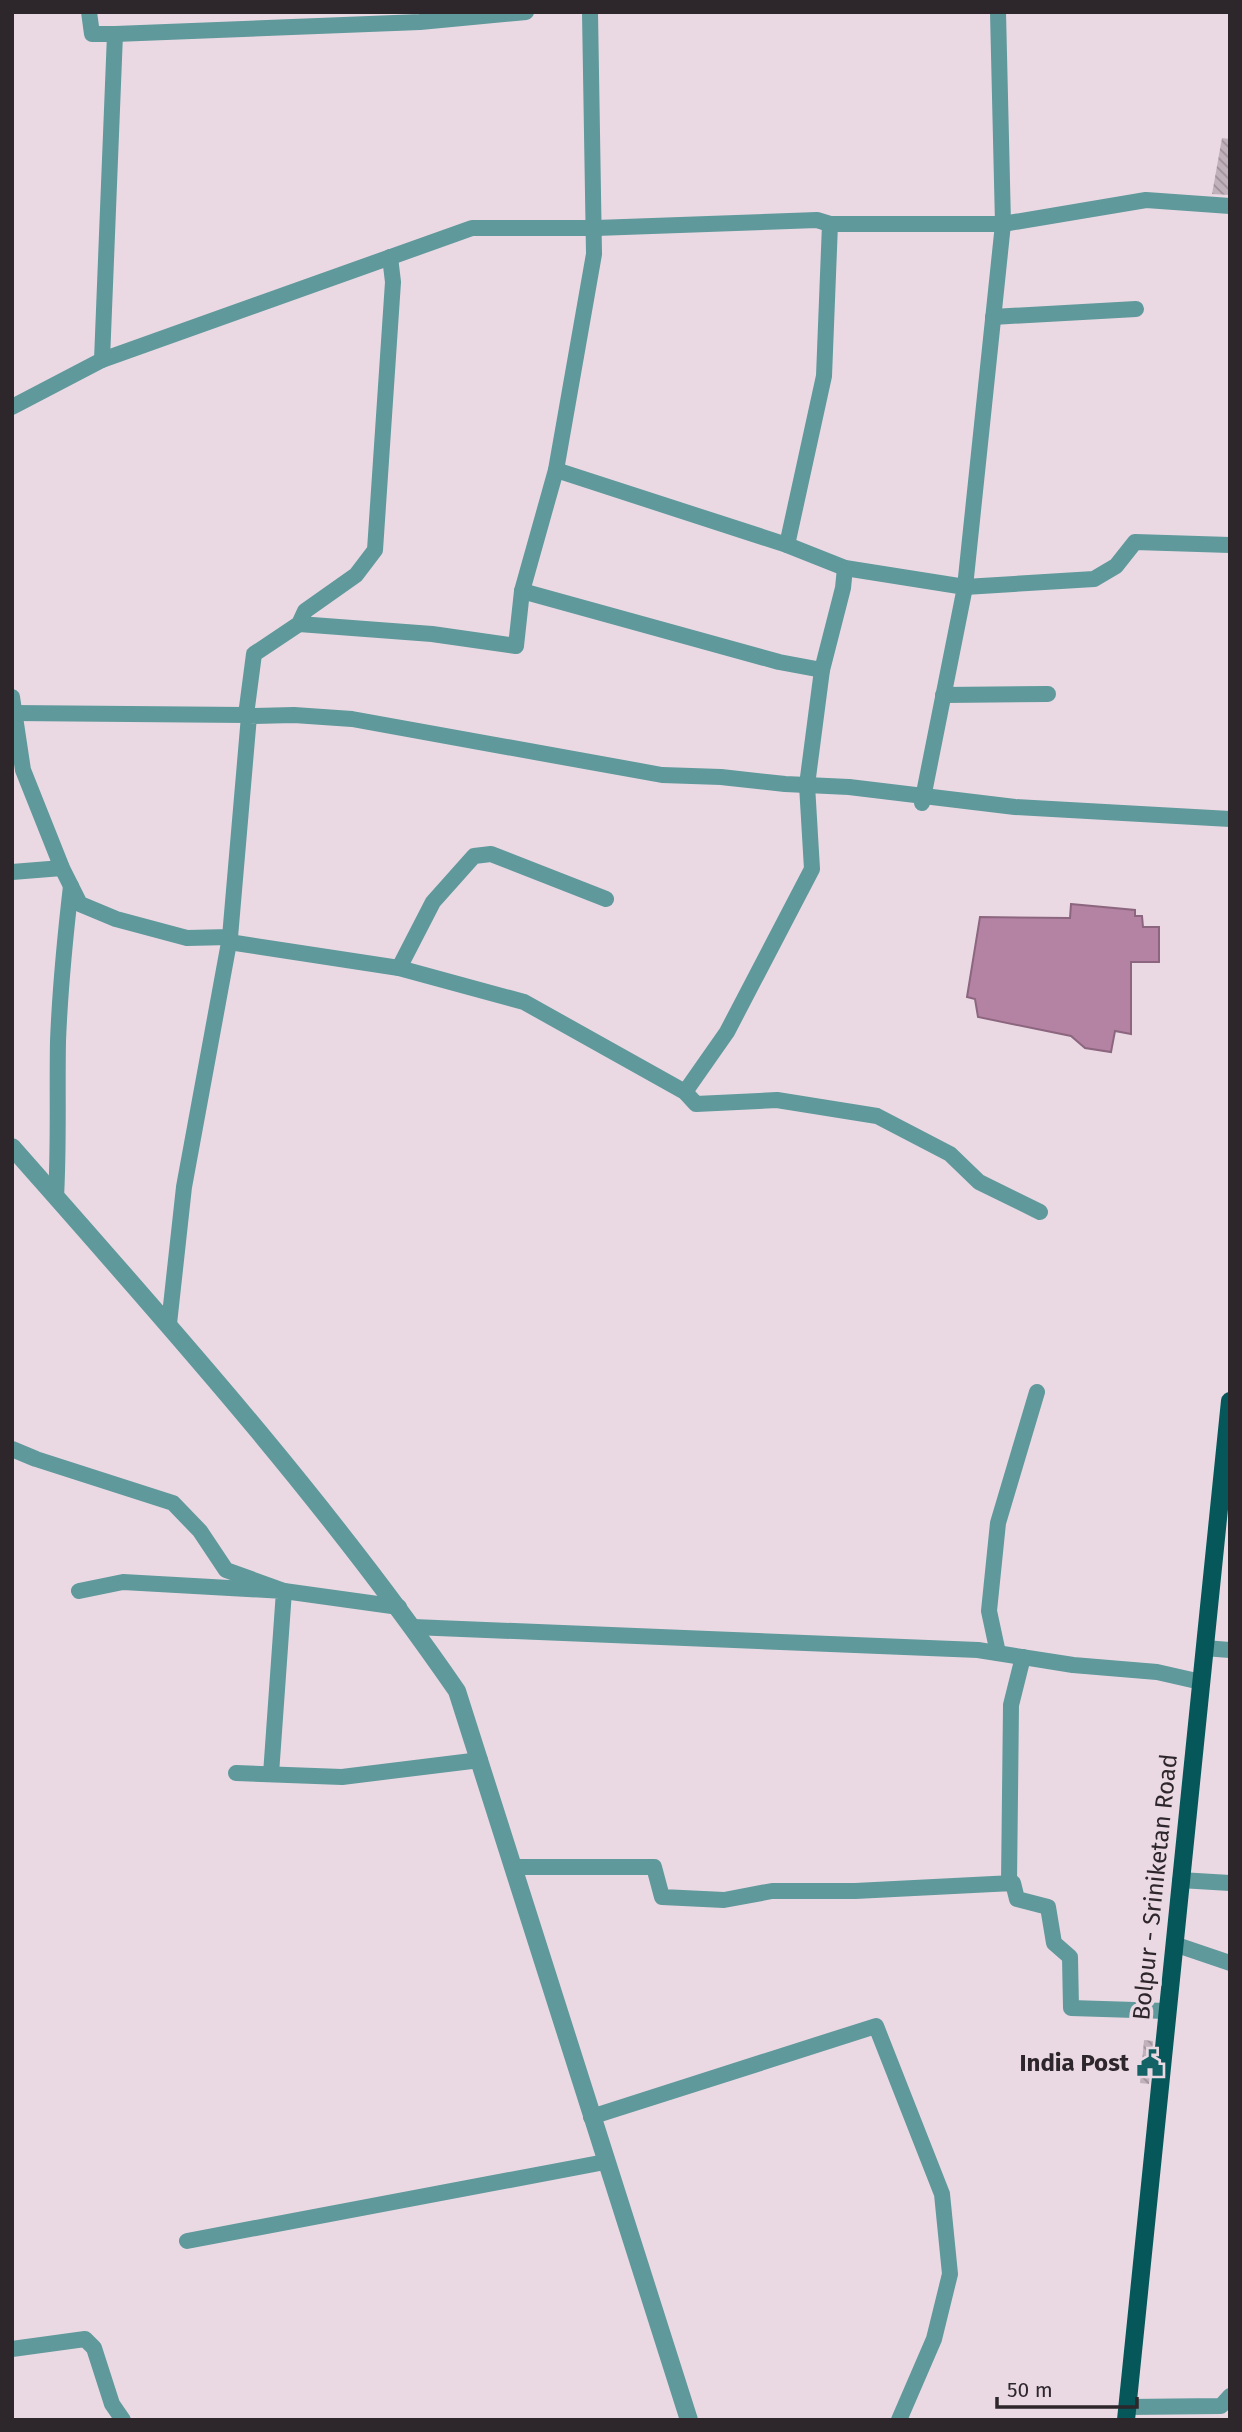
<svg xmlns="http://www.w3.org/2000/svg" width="1242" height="2432" font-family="'Fira Sans',sans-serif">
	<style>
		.water { fill: #b482a3; stroke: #8c667f; stroke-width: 2 }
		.building { fill: url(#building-back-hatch) }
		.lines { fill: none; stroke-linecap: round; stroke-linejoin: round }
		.minor { stroke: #5f999b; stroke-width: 16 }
		.tertiary { stroke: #5f999b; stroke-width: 18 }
		.primary { stroke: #065759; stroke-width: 18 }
		.labels { text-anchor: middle; stroke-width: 7; stroke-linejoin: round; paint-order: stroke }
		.street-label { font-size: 24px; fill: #2d262a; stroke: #ead9e3 }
		.poi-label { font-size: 24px; font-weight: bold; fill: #2d262a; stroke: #ead9e3; text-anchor: end }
	</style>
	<defs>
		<pattern id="building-back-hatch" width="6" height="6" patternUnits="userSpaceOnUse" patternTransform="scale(1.75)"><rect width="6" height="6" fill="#c1b1bb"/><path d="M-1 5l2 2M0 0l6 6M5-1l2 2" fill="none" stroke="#9d9098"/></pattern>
	</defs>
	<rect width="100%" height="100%" fill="#ead9e3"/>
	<polygon class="water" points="1071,904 1135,910 1135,916 1142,916 1143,927 1159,927 1159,962 1131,962 1131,1034 1115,1031 1111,1052 1085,1048 1071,1036 978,1017 975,999 967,997 980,917 1070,918"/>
	<g class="building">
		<polygon points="1222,138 1230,139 1230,195 1212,194"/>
		<polygon points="1144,2040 1153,2041 1149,2084 1140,2083"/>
	</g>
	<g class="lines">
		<g class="minor">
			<polyline points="115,34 420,22 526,12"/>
			<polyline points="993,317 1136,309"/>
			<polyline points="102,360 472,228 596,228 817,220 830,224 1003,224 1146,200 1230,206"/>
			<polyline points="12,407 102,360 115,34 92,34 89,12"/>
			<polyline points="556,470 787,545 845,568 965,587 1094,579 1116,566 1135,542 1230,545"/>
			<polyline points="787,545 824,376 830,224"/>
			<polyline points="522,591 779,662 822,670"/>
			<polyline points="299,624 432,634 516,646 522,591 556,470 594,254 590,12"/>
			<polyline points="943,695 1048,694"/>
			<polyline points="12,697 23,770 62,868 80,904 116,919 187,938 230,937 249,716 294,715 352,719 662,775 721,777 785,784 849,787 1015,807 1230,819"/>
			<polyline points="12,713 246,715 254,654 299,624 305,611 356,575 375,550 393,282 390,257"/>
			<polyline points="922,803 965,587 1003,224 998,12"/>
			<polyline points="12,872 62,868"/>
			<polyline points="229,942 399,968 524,1002 685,1092 696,1104 777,1100 877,1116 950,1154 979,1182 1040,1212"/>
			<polyline points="399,968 433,902 474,856 491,854 606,899"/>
			<polyline points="685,1092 727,1032 812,869 807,785 822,670 843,588 845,568"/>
			<path d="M56,1197C59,1145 57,1093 58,1041C60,989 65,938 71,886"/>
			<polyline points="169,1324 184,1187 230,937"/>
			<polyline points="12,1449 36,1459 173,1503 200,1531 226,1570 284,1591 399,1607"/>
			<polyline points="79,1591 123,1582 284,1591 271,1774"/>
			<polyline points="413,1627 978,1650 1073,1665 1157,1672 1201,1682"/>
			<polyline points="1204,1648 1230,1650"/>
			<polyline points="998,1653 989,1611 998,1523 1037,1392"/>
			<polyline points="236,1773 342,1777 480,1760"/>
			<polyline points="515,1867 654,1867 662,1897 724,1900 772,1891 855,1891 1013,1883 1017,1899 1048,1907 1054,1943 1070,1957 1071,2008 1167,2011"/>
			<polyline points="1180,1880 1230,1883"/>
			<polyline points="1009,1883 1011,1705 1023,1657"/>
			<polyline points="1174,1944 1230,1963"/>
			<polyline points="591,2117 876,2026 942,2194 950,2274 934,2339 899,2420"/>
			<polyline points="187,2241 605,2162"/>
			<polyline points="12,2349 85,2339 94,2348 112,2404 123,2420"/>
			<polyline points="1127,2407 1221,2406 1230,2396"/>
		</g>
		<path class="tertiary" d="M12,1147C167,1323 324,1498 457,1691L689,2420"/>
		<polyline class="primary" points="1126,2420 1230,1401"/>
	</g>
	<defs>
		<symbol id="civic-bare" viewBox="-9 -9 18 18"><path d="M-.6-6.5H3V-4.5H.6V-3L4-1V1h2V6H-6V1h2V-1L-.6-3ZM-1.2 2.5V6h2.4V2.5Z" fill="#136366" stroke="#ead9e3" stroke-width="2.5" paint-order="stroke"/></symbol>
	</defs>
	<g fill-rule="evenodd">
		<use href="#civic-bare" x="1131" y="2044" width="38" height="38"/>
	</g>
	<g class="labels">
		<g class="street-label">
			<text transform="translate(1155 1887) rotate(-84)" y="8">Bolpur - Sriniketan Road</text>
		</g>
		<g class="poi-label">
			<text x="1129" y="2071">India Post</text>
		</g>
	</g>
	<rect width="1242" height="2432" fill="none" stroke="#2d262a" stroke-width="28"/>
	<path d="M997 2397v10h140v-10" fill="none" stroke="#2d262a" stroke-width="3.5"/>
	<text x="1007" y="2397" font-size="21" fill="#2d262a" stroke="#ead9e3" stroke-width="5" paint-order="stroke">50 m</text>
</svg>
